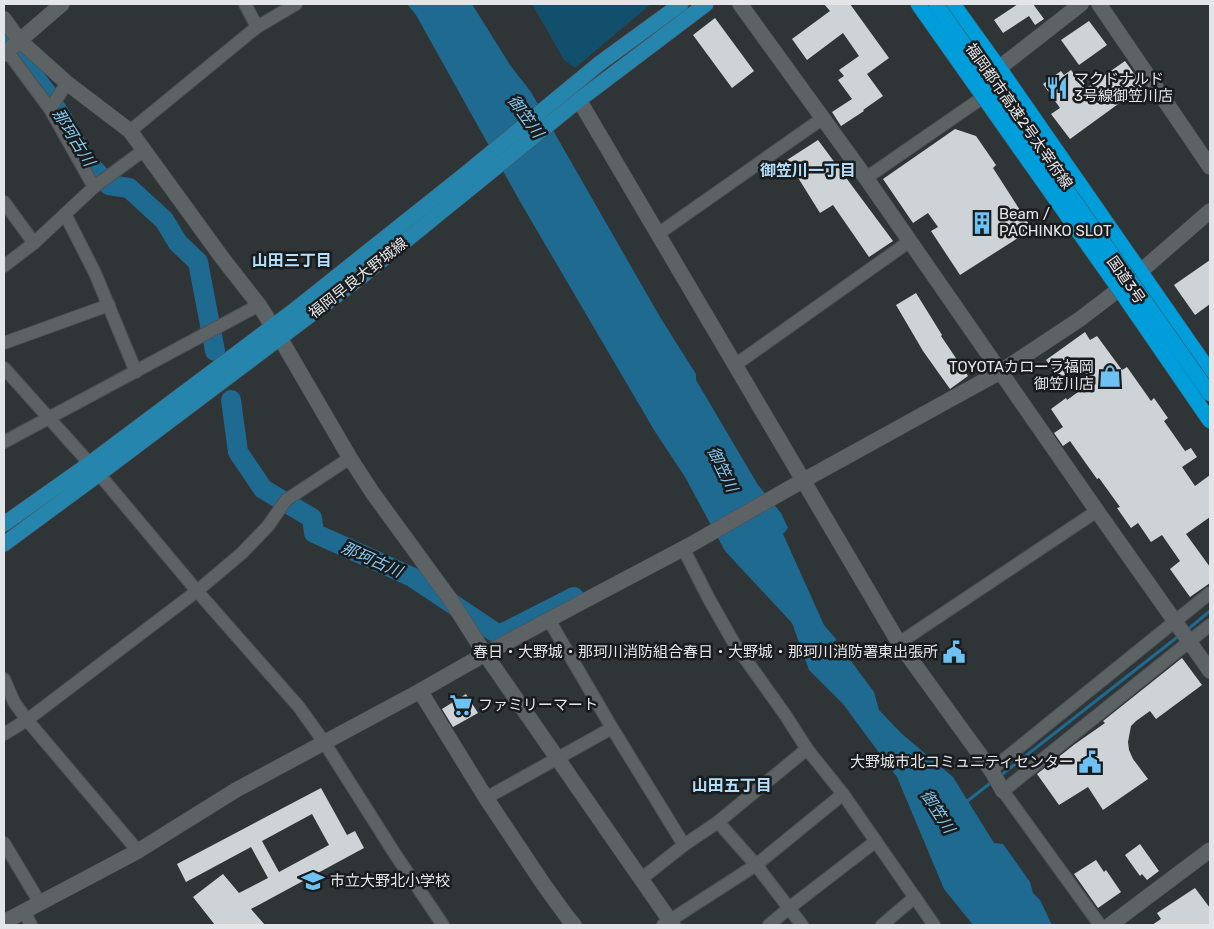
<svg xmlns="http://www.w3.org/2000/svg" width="1214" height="929" font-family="Rubik,'Noto Sans JP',sans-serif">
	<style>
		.green { fill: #124f6d }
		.water { fill: #1e6a90 }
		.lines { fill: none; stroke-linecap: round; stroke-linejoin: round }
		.stream { stroke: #1e6a90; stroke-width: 3 }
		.river { stroke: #1e6a90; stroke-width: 20 }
		.building { fill: #ced3d7; fill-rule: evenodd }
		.street-casing { stroke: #4c5053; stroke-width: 14 }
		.secondary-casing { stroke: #4c5053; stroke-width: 16 }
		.primary-casing { stroke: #4c5053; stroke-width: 16 }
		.highway-casing { stroke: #4c5053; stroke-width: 16 }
		.street { stroke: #5d6265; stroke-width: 12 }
		.secondary { stroke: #5d6265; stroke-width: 15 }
		.primary { stroke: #2585ac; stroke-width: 15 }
		.highway { stroke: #009ddb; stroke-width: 15 }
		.highway-bridge-casing { stroke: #4c5053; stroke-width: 16; stroke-linecap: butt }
		.highway-bridge { stroke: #009ddb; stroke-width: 15 }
		.labels { text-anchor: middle; stroke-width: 5; stroke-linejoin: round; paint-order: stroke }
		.poi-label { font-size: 15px; fill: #e3e6e8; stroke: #191b1c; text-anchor: start }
		.street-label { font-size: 15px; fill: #e3e6e8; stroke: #191b1c }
		.water-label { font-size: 16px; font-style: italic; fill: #85c8ef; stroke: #191b1c }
		.neighbourhood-label { font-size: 16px; font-weight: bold; fill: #b3dffb; stroke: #191b1c }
	</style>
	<rect width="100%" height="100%" fill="#2f3437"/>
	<polygon class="green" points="532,4 651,4 575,68 564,60"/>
	<polygon class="water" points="407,4 472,4 510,65 531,92 660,317 696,374 696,380 758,485 781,513 788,528 783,534 824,625 836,639 834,648 845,653 874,692 879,710 902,734 953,777 994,843 1003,844 1030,882 1033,893 1040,900 1052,925 973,925 944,889 897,777 843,704 809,670 792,623 725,551 685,477 654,430 522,205 416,15"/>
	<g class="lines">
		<g class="stream">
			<polyline points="1187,630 1210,611"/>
			<polyline points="1000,776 1180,635"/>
			<polyline points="965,803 993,781"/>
		</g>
		<g class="river">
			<polyline points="4,37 46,92 62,118 84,159 109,185 129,188 164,220 178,243 198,262 215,351"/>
			<polyline points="231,400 238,452 263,489 312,518 314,533 412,577 499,635 574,597"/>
		</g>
	</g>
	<g class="building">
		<polygon points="824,4 850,4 889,58 867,74 883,96 863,110 864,111 841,126 832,112 852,99 838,80 844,76 839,70 859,56 843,33 807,60 792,39 830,11"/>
		<polygon points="1018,4 1033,4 1044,19 1035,25 1029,16 1003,33 994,20"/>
		<polygon points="715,18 754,71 732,88 693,35"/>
		<polygon points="1089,21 1107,45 1079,65 1061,40"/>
		<polygon points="1125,61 1143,86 1070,139 1051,114 1060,108 1043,84 1061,71 1064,75 1071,70 1085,89"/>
		<polygon points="955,129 976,136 996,165 993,168 1032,229 960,275 931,231 938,227 928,213 913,223 883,179"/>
		<polygon points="818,140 893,241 869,257 833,205 820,213 787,160"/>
		<polygon points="1210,260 1210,304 1195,315 1174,285"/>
		<polygon points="916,293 942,335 941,336 968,376 950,389 923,351 896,305"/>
		<polygon points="1085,332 1090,340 1097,336 1122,370 1127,367 1151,401 1154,398 1168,418 1164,421 1185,451 1191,448 1197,457 1182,467 1195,486 1210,475 1210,517 1186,534 1210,567 1210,583 1190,597 1170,569 1180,561 1162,535 1151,542 1138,523 1131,528 1117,508 1120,507 1099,478 1097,479 1070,441 1063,446 1054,433 1063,427 1051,409 1066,398 1067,400 1092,382 1081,367 1062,381 1046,360"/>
		<polygon points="1182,658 1202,685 1156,719 1150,711 1136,721 1131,726 1128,742 1129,750 1133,759 1148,779 1103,810 1088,787 1059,805 1037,774 1075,744 1105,723 1103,721"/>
		<polygon points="466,694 478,713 453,727 442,709"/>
		<path d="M321,788L347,835L355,831L364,848L251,909L265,925H215L193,897L223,874L239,893L268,878L251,847L186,882L177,864ZM312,814L329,845L279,872L262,841Z"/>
		<polygon points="1140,844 1159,871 1147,880 1142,874 1140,876 1125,855"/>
		<polygon points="1096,860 1104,872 1106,870 1121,892 1098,908 1074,874"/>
		<polygon points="1195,888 1210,908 1210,925 1152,925 1161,919 1157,913"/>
	</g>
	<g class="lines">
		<defs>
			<g id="street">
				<polyline points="245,4 257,27"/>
				<polyline points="7,51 50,109 94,187"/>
				<polyline points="50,109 67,83"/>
				<polyline points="130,131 257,27 296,4"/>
				<polyline points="866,178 979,100"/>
				<polyline points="4,202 34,243"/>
				<polyline points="65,214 95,273 136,372"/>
				<polyline points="658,234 823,118"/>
				<polyline points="4,266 34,243 94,187 144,150"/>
				<polyline points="4,343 109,305"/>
				<polyline points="735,365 910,241"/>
				<polyline points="4,368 99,474 197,591 299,707 324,742 395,854 443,925"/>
				<polyline points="4,442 259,305"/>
				<polyline points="683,548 709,599 734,643 786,716 807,749 843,794 934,925"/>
				<polyline points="549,620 612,728 684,845"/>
				<polyline points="899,643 1097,511"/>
				<polyline points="4,679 14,702 27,720 138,851"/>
				<polyline points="4,734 27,720 197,591 242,553 268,526 286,500 350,458"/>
				<polyline points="991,770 1210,593"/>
				<polyline points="486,798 612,728"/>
				<polyline points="718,822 756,865 802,925"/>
				<polyline points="4,843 40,903"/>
				<polyline points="641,879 684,845 718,822 807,749"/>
				<polyline points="24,911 31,925"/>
				<polyline points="663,925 756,865 843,794"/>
				<polyline points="769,925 789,908 876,841"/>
				<polyline points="882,925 915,897"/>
				<polyline points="1100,925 1003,791 1210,625"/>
			</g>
			<g id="secondary">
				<polyline points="740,4 866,178 1097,511 1210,671"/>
				<polyline points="1099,4 1210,167"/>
				<polyline points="4,19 19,40 67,83 130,131 223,259 259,305 280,338 350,458 372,492 450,599 485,654 673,925"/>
				<polyline points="4,54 62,4"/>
				<polyline points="999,68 1081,4"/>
				<polyline points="579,100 899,643 991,770 1003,791"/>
				<polyline points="420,691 486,798 544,885 568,918 574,925"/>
				<polyline points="4,922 138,851 236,790 420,691 485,654 584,601 690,545 795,485 1000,372 1080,319 1114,293 1141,271 1210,211"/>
				<polyline points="1110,925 1210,850"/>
			</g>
			<g id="primary">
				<polyline points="4,524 89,464 292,312 464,175 600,63 681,4"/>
				<polyline points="4,544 99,474 361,277 579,100 706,4"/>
			</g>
			<polyline id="highway" points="953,4 999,68 1210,372"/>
		</defs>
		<use href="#street" class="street-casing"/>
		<use href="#secondary" class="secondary-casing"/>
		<use href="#primary" class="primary-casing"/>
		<use href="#highway" class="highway-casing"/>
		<use href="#street" class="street"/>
		<use href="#secondary" class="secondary"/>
		<use href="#primary" class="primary"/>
		<use href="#highway" class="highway"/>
		<defs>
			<g id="highway-bridge">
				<polyline points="918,4 1124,296 1210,421"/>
				<polyline points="936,4 1210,394"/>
			</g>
		</defs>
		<use href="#highway-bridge" class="highway-bridge-casing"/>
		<use href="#highway-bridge" class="highway-bridge"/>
	</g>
	<defs>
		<symbol id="restaurant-bare" viewBox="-9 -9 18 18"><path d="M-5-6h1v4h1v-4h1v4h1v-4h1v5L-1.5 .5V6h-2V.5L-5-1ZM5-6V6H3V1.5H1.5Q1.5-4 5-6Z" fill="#6dc2f3" stroke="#191b1c" stroke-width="2.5" paint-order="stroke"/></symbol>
		<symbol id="building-bare" viewBox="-9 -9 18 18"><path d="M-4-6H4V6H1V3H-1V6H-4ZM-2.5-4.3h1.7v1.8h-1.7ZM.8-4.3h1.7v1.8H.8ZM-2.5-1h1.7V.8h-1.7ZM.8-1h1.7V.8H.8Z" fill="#6dc2f3" stroke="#191b1c" stroke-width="2.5" paint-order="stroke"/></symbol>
		<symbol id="shop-bare" viewBox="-9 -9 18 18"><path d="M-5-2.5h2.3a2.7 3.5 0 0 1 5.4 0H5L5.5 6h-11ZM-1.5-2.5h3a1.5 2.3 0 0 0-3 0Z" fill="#6dc2f3" stroke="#191b1c" stroke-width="2.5" paint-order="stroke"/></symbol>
		<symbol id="civic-bare" viewBox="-9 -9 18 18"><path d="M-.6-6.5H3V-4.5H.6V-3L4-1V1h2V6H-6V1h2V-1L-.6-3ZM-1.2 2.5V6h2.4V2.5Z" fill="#6dc2f3" stroke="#191b1c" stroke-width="2.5" paint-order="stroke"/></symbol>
		<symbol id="supermarket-bare" viewBox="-9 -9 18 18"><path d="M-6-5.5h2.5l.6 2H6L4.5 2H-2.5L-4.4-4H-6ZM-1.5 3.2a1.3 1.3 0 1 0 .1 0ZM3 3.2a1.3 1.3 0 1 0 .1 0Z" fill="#6dc2f3" stroke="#191b1c" stroke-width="2.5" paint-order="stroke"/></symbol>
		<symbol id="school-bare" viewBox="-9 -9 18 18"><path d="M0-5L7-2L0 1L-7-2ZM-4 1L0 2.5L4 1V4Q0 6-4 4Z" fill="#6dc2f3" stroke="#191b1c" stroke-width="2.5" paint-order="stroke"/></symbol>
	</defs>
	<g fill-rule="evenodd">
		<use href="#restaurant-bare" x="1041" y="72" width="32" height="32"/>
		<use href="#building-bare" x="966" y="207" width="32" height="32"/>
		<use href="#shop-bare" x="1094" y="360" width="32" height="32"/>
		<use href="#civic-bare" x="938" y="636" width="32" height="32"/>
		<use href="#supermarket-bare" x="445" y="689" width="32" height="32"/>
		<use href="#civic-bare" x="1074" y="746" width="32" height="32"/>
		<use href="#school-bare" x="297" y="865" width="32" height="32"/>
	</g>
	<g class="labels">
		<g class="poi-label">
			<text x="1074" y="84">マクドナルド<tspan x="1074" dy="17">3号線御笠川店</tspan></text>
			<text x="999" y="219">Beam /<tspan x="999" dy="17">PACHINKO SLOT</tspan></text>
			<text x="1094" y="372" text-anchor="end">TOYOTAカローラ福岡<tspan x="1094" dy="17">御笠川店</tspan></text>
			<text x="938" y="657" text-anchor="end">春日・大野城・那珂川消防組合春日・大野城・那珂川消防署東出張所</text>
			<text x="478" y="710">ファミリーマート</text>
			<text x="1074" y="767" text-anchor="end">大野城市北コミュニティセンター</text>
			<text x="330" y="886">市立大野北小学校</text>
		</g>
		<g class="street-label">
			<text transform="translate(1019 116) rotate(55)" y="5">福岡都市高速2号太宰府線</text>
			<text transform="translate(358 278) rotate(-38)" y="5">福岡早良大野城線</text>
			<text transform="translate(1126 280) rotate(55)" y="5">国道3号</text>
		</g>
		<g class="water-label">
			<text transform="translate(526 116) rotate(54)" y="6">御笠川</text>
			<text transform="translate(74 137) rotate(58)" y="6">那珂古川</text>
			<text transform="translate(723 469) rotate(64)" y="6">御笠川</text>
			<text transform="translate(372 559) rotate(24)" y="6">那珂古川</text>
			<text transform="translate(938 811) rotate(57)" y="6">御笠川</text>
		</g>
		<g class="neighbourhood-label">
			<text x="808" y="176">御笠川一丁目</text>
			<text x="292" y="266">山田三丁目</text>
			<text x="732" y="791">山田五丁目</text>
		</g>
	</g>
	<rect width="1214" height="929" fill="none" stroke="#e3e6e8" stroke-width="10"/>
</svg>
